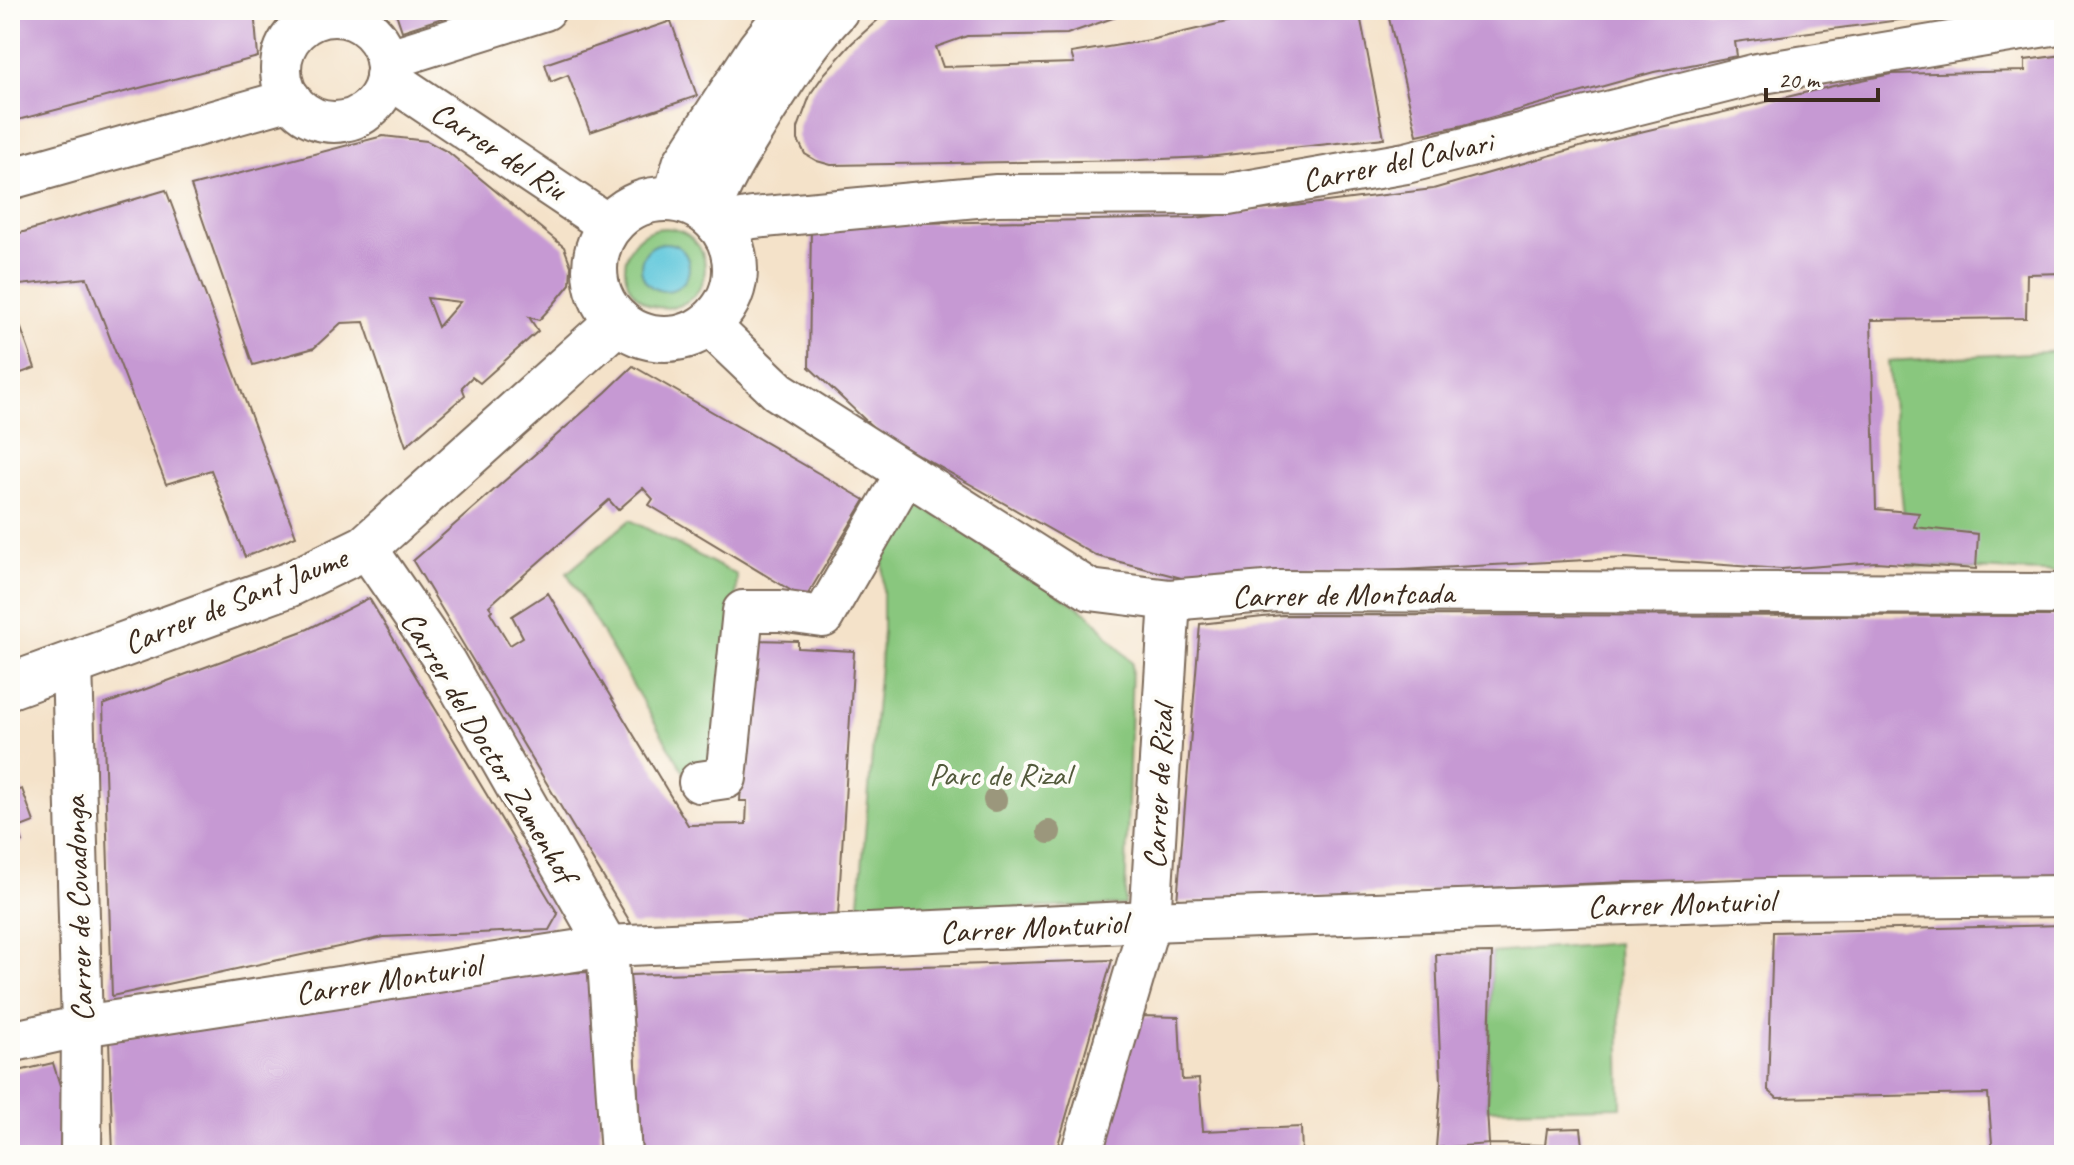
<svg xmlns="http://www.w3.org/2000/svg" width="2074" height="1165" font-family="Caveat,sans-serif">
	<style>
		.green { fill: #89c77e; stroke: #62784e; stroke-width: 2 }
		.water { fill: #5ec7db; stroke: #4c787c; stroke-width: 2 }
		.building { fill: #c699d3; fill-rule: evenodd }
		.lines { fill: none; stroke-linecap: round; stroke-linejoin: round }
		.street-casing { stroke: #7c6a5a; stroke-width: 44 }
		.secondary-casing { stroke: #7c6a5a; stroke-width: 48 }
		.street { stroke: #fff; stroke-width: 40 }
		.secondary { stroke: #fff; stroke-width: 44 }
		.tree { fill: #9b977b }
		.labels { text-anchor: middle; stroke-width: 8; stroke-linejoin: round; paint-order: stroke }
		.street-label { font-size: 32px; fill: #3b2a1e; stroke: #fdfcf7 }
		.park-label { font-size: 32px; fill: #52593b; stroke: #fdfcf7 }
	</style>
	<rect width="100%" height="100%" fill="#fdfcf7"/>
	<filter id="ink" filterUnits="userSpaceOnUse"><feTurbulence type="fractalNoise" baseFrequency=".0125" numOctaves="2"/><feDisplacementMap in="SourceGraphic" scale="16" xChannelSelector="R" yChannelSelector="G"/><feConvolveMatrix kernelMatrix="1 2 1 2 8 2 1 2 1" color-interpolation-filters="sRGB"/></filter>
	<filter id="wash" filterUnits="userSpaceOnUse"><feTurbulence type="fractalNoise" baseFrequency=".006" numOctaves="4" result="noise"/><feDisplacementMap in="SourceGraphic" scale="32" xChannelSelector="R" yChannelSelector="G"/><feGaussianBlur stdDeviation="1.8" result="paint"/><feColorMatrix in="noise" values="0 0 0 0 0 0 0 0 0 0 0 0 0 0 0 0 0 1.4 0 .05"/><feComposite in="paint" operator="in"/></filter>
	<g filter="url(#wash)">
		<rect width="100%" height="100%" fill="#f4e2c9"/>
		<g class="green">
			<circle cx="665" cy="268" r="40"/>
			<polygon points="2064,351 2064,573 1909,566 1888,361"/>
			<polygon points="903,494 1089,614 1132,663 1125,905 858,913 883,631 883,527"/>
			<polygon points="630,520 737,575 729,771 688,779 567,573"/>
			<polygon points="1618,943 1621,1107 1487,1109 1492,953"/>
		</g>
		<circle class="water" cx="665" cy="267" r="24"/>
		<g id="blocks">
			<g class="building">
				<polygon points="10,10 254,10 258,57 10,122"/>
				<polygon points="395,10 464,10 464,11 402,31"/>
				<polygon points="889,10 1136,10 1067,34 967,36 936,47 943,67 1074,63 1071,53 1150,40 1231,21 1296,10 1359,10 1384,138 1207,157 1139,160 831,165 817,161 805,154 798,140 798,128 811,93 825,73 852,43"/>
				<polygon points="1387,10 1914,10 1915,18 1735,42 1737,56 1654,72 1464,125 1417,135"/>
				<polygon points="671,21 697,96 590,132 568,75 551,82 545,64"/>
				<polygon points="2064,55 2064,273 2027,274 2026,318 1871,320 1876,509 1919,513 1914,527 1978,534 1976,569 1876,562 1781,569 1625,558 1193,581 1097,556 878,432 809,367 811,225 1195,218 1433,189 1594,143 1833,86 1891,74 2025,71 2025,60"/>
				<path d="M383,136L427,141L448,152L564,247L571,266L570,284L553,305L539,320L529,317L538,331L480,383L472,377L462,387L465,395L406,446L364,322L341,323L314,348L253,365L191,186ZM427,298L460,302L438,327Z"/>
				<polygon points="166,190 296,536 245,557 211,470 166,484 87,278 10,286 10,236"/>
				<polygon points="10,297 35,368 10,377"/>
				<polygon points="633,366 865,500 805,599 649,505 653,499 643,488 618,510 609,500 489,606 492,610 490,612 510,645 523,637 512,616 548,593 688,825 746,824 747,801 740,801 750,640 798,641 798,648 854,651 838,916 632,925 413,561 606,392"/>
				<polygon points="369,598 558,914 549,930 384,937 112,996 103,705 308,629"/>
				<polygon points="1282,615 2064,616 2064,882 1625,882 1177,902 1200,624"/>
				<polygon points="22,789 34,822 18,828 23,842 10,847 10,793"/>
				<polygon points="2064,925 2064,1155 1993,1155 1988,1094 1777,1098 1768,1090 1773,932"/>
				<polygon points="1492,953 1487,1109 1489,1144 1545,1145 1547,1129 1581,1128 1584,1155 1489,1155 1489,1144 1436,1148 1441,1083 1436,954"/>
				<polygon points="1112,960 1055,1155 642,1155 630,975"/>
				<polygon points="594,972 601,1155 113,1155 109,1040 481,975"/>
				<polygon points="1140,1016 1179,1017 1182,1080 1199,1079 1203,1131 1301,1127 1302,1155 1100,1155"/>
				<polygon points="53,1063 63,1095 63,1155 10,1155 10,1073"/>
			</g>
		</g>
	</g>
	<g filter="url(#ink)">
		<use href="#blocks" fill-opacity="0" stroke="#7c6a5a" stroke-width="2"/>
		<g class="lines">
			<defs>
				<g id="street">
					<circle cx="334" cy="69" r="53"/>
					<polyline points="386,60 545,10"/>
					<polyline points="386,76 610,226"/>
					<polyline points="10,179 291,99"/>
					<polyline points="720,224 753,218 997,195 1229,194 1406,163 1757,74 2064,23"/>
					<polyline points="708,324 778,391 1090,590 1170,600 1277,591 2064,594"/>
					<polyline points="366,547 445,662 607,946 621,1155"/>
					<polyline points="72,663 82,1026 81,1155"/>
					<polyline points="699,782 726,778 743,611 780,611 823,617 906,473"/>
					<polyline points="10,1042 82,1026 607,946 1150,921 1768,899 2064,896"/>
					<polyline points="1081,1155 1150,921 1170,600"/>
				</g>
				<g id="secondary">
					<polyline points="675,199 685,164 759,50 790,10"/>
					<circle cx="665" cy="269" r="70"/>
					<path d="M708,213C721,176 740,148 760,115C784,78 805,42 836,10"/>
					<polyline points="10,686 288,585 366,547 618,321"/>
				</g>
			</defs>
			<use href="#street" class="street-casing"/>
			<use href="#secondary" class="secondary-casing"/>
			<use href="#street" class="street"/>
			<use href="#secondary" class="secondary"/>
		</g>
		<g class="tree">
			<circle cx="995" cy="800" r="12"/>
			<circle cx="1049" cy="832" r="12"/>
		</g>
	</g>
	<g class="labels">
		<g class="street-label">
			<text transform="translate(499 150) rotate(33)" y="11">Carrer del Riu</text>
			<text transform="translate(1397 161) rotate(-12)" y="11">Carrer del Calvari</text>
			<text transform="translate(1343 594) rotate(-1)" y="11">Carrer de Montcada</text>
			<text transform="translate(235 600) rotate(-22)" y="11">Carrer de Sant Jaume</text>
			<text transform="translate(489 746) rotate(59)" y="11">Carrer del Doctor Zamenhof</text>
			<text transform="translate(1158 787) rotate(-87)" y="11">Carrer de Rizal</text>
			<text transform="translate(1681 903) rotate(-2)" y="11">Carrer Monturiol</text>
			<text transform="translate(78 909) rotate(-92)" y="11">Carrer de Covadonga</text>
			<text transform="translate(1033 927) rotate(-3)" y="11">Carrer Monturiol</text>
			<text transform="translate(388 979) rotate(-9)" y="11">Carrer Monturiol</text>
		</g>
		<g class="park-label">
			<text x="1000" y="785">Parc de Rizal</text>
		</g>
	</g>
	<rect width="2074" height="1165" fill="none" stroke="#fdfcf7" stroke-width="40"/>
	<path d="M1766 88v12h112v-12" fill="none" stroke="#3b2a1e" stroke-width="4"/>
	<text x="1778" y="88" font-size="24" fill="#3b2a1e" stroke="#fdfcf7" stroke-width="6" paint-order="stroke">20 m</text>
</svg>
